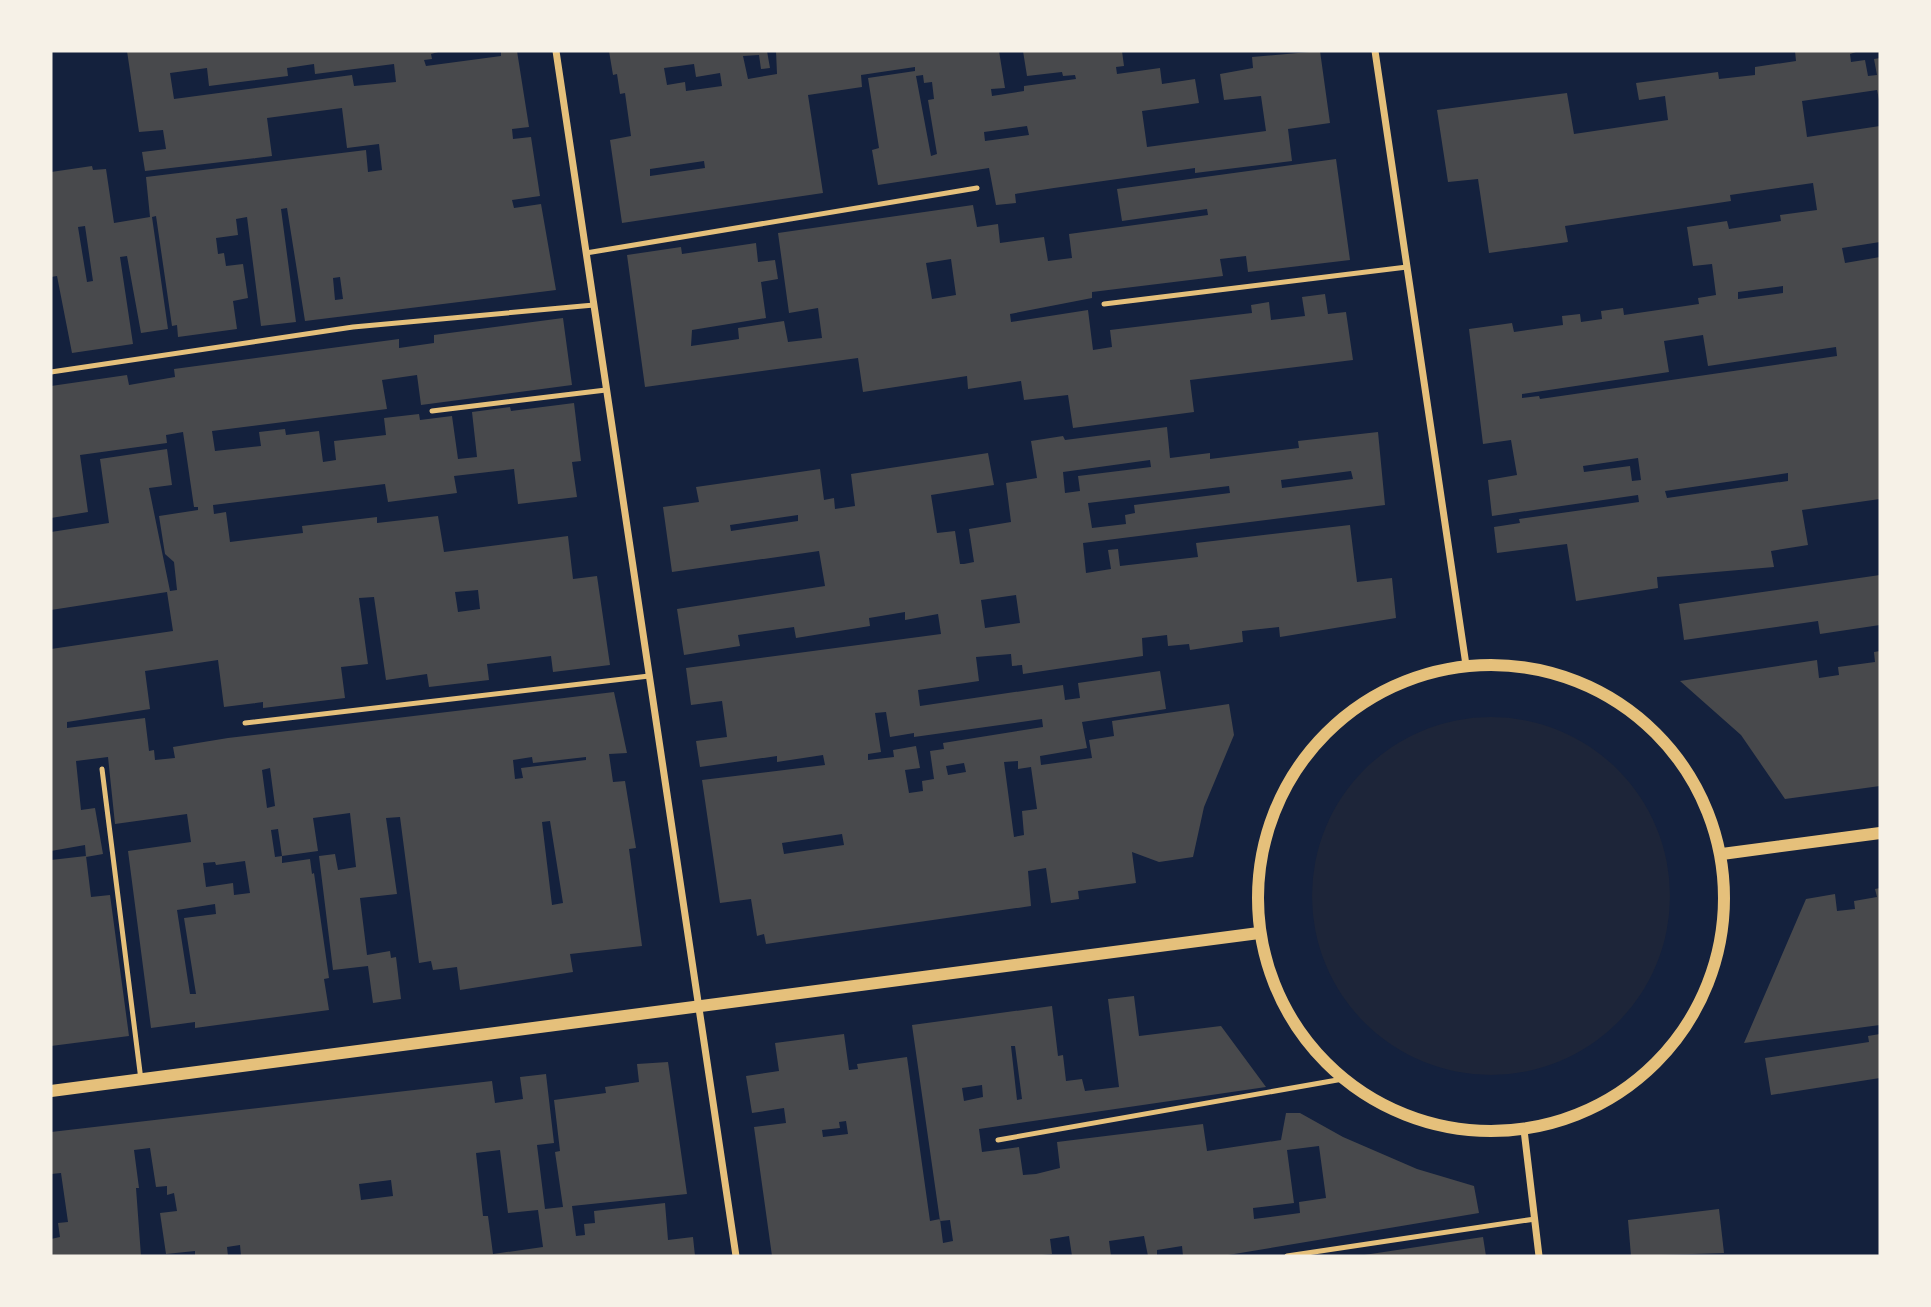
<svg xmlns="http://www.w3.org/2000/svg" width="1931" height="1307" font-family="'DejaVu Sans',sans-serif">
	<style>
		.green { fill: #1d2539 }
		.building { fill: #48494c; fill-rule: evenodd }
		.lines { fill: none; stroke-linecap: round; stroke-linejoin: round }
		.service { stroke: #e5c07b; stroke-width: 5 }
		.minor { stroke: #e5c07b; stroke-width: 7 }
		.tertiary { stroke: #e5c07b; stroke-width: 12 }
	</style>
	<rect width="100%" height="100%" fill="#14213d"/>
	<circle class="green" cx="1491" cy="896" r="179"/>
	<g class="building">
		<path d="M127,51H442L431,54L432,59L424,60L426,66L501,56V51H517L529,127L512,129L513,139L531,137L540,196L512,200L514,208L541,204L556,290L305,321L287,208L281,209L296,322L261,326L247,217L236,219L238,235L216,238L218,254L224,253L226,266L243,264L248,298L233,301L237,329L178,337L177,325L172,326L156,216L152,217L168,329L141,333L127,256L120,257L133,344L72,353L57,276L51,277V172L92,166L93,170L106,169L114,223L150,217L146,177L366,150L368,172L382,170L379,144L347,148L342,108L267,118L272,156L145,171L142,152L166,149L163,130L139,132ZM314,64L315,74L394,64L396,82L354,86L352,75L174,99L170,73L207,68L209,86L288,76L287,68ZM85,226L93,281L87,282L78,227ZM340,277L343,299L335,300L333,278Z"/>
		<path d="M609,51H767L770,68L761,69L759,55L743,56L748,79L777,74L776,51H999L1005,88L991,89L992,96L1024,91V86L1076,79L1075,75L1063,76L1062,72L1027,76L1023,51H1122L1124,66L1116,67L1117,74L1160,68L1162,84L1195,79L1199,103L1142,111L1147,147L1266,131L1261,96L1224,100L1220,74L1253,68L1252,57L1320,51L1330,123L1288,129L1292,161L1195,173V168L1054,188L1015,194L1016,203L996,205L989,168L878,185L872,150L879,148L868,78L915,71V67L861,75L862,87L808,95L823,193L622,223L610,140L631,136L625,93L620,94L617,74L613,75ZM694,64L696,77L720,73L722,86L686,91L685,82L667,85L664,68ZM923,75L924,83L932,82L934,99L928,100L937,154L931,156L916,76ZM1027,126L1029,135L985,141L984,132ZM704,161L705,168L650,176V169Z"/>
		<path d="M1795,51H1859L1850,54L1851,62L1865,60L1868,76L1877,75L1874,59L1880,58V104L1877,90L1802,101L1807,137L1880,126V242L1842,248L1845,263L1880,257V499L1802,510L1808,545L1771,551L1774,567L1657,577L1658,588L1576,601L1567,544L1497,553L1494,527L1520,523L1519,519L1639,502L1638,495L1492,516L1488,480L1517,475L1511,440L1483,444L1469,329L1512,323L1514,332L1563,325L1562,316L1580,314L1581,322L1602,319L1601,311L1623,308L1624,315L1699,304L1698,298L1716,295L1712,264L1693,266L1687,227L1727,221L1729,229L1781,221L1780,215L1817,210L1813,183L1730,195L1731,201L1565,226L1568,242L1489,253L1478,179L1448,182L1437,110L1567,93L1574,134L1668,120L1665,96L1639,100L1636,83L1718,72L1719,79L1755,75V67L1796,61ZM1783,286V293L1738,299V292ZM1703,335L1708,366L1836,347L1837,356L1540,399L1539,396L1522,398V394L1669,372L1664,341ZM1638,458L1641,480L1632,481L1630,466L1584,472L1583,466ZM1788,473V481L1667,498L1665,491Z"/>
		<path d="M1336,159L1350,260L1248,272L1246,256L1220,259L1223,276L1092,292V298L1010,314L1011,322L1088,310L1093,350L1112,347L1110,330L1252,313L1251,305L1269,302L1271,320L1305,316L1302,297L1325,294L1328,314L1346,312L1353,360L1190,380L1194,412L1073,428L1068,395L1024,400L1021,381L968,389L967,376L863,392L858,358L645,387L627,255L681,247L682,254L756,243L758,262L775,260L778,279L761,282L766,318L692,330L691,346L739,339L738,328L784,321L788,342L822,338L818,308L789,313L778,233L973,205L977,227L998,224L1000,243L1044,237L1048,261L1072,258L1069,234L1208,215L1207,209L1122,221L1117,189ZM951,259L956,295L932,299L926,263Z"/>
		<path d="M563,318L572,385L421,405L417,375L382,380L387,409L212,431L215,451L261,446L259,432L285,429L286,435L319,431L323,462L336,460L334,441L386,435L384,418L419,414L420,420L452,416L458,459L477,457L472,412L510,407L511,411L574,403L581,461L572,462L577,497L518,504L514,469L454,476L457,493L388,502L385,484L213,505L214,514L226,512L230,542L303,533L302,526L377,517V523L438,516L444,552L568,536L573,579L597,576L610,665L553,672L551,656L487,664L489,680L429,687L427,674L386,680L374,597L359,598L368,664L341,667L345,698L263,708V702L224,707L218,660L145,671L150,709L67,722V728L145,718L149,751L154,750L155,760L175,758L173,747L228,738L614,692L627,753L609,754L613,782L625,781L636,848L629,849L642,946L570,954L573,972L460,990L457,967L433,970L431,961L419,963L400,817L386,818L397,894L360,898L367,955L390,951L391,958L396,957L401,999L373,1003L368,966L333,970L319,856L335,854L338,870L356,867L350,813L313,818L318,851L282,856V863L310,859L312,874L314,873L329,978L324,979L329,1010L195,1028V1022L151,1028L128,851L191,842L187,814L115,824L108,757L76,761L81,810L95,808L103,854L86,857L85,845L51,851V649L173,631L167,592L51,610V532L109,523L100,459L167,449L172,485L149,488L170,591L177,590L174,562L165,554L159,516L198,510V507H194L183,432L166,435L167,443L80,455L88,512L51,518V386L127,375L129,385L175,377L174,369L399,339V348L434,343V335ZM478,590L480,609L458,612L455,592ZM532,757L533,763L586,757V760L521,768L523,778L515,779L513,760ZM270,768L275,806L267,808L262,770ZM550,821L563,903L552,905L542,822ZM278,829L282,856L275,857L271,830ZM245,861L250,893L234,895L233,883L206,887L203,863L215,862L216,865ZM215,904L216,914L184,918L196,994H190L177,910Z"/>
		<path d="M1167,427L1170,458L1210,453V459L1299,448L1298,441L1378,432L1385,505L1083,543L1086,573L1111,569L1108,550L1118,549L1120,566L1198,557L1196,543L1350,525L1357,582L1392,578L1396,618L1280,637L1279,627L1242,631L1243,642L1190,650L1189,644L1168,646L1167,635L1142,638L1143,656L1023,674L1022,665L1012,666L1011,654L976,657L979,681L918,690L920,706L1063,685L1065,700L1080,698L1078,683L1160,671L1166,709L1082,722L1087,748L1040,756L1041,765L1092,758L1089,740L1114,736L1112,721L1229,704L1234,735L1204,807L1193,857L1159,862L1132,852L1136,883L1078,891L1079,899L1051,903L1046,868L1028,871L1031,906L766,944L764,934L757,936L751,899L720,903L702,780L825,765L823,755L777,762V756L700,767L696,741L727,737L722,701L691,705L686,668L941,634L938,614L905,620V612L869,618L870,626L796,638L794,627L738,635L740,646L684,655L677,609L825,586L819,551L672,572L663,507L699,502L696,487L820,469L824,500L834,498L835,509L855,506L851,474L988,453L994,485L931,495L937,533L955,531L960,564H964L974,562L969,529L1011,522L1006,483L1037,478L1031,441L1063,436L1065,440ZM1150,460L1151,467L1078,476L1080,491L1065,493L1063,472ZM1351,471L1353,479L1282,488L1281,480ZM1229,486L1230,493L1134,505L1135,513L1125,515L1126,524L1092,528L1088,503ZM798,515V521L731,531L730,525ZM1016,595L1020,623L985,628L981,600ZM886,712L890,737L914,733V737L1042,719L1043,727L943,743L944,749L930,751L934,779L922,781L923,791L909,793L905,770L920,768L916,746L893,750L894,757L868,760V754L881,752L875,713ZM1018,761V769L1031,767L1037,809L1022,811L1024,835L1014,837L1004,762ZM964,763L966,772L948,775L946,766ZM842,834L844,845L784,854L782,843Z"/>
		<polygon points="1880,575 1880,625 1820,634 1818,621 1684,640 1679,604"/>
		<polygon points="1880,651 1880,786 1785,799 1741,735 1680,681 1817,660 1819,678 1839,675 1838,667 1875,662 1874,652"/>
		<polygon points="86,856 91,897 110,895 129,1036 51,1046 51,860"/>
		<polygon points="1880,888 1880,1025 1744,1043 1806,899 1835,894 1837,911 1855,909 1854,901 1877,897 1875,889"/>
		<path d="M1134,996L1139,1036L1221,1026L1266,1087L979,1129L982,1152L1019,1147L1023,1175L1036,1174L1060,1168L1057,1142L1203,1124L1207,1151L1281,1140L1286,1113H1300L1343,1137L1417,1169L1474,1186L1479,1213L1222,1256H1183L1182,1246L1157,1250V1256H1148L1144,1236L1109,1241L1111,1256H1072L1069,1236L1050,1239L1052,1254L1032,1256H772L754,1127L786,1123L784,1108L752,1113L746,1076L779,1071L775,1043L844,1034L849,1070L858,1069L857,1064L907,1057L930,1221L940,1219L943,1243L953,1241L950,1220L940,1221L912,1025L1052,1006L1058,1056L1063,1055L1066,1081L1082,1079L1085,1091L1119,1087L1108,999ZM1011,1046H1015L1022,1099L1017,1100ZM982,1085L983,1097L964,1101L962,1088ZM846,1121L848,1134L823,1137L822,1130L840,1128L839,1122ZM1319,1146L1326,1198L1299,1202L1300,1213L1254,1219L1253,1208L1294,1203L1287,1150Z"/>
		<polygon points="1880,1034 1880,1078 1771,1095 1765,1058 1869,1042 1868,1036"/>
		<path d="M668,1062L687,1194L572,1206L576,1236L585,1235L584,1224L595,1223L594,1211L665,1203L668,1240L693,1237L695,1256H241L240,1245L227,1247L228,1256H195V1251L166,1254L160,1213L177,1211L174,1193L167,1195V1186L156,1187L150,1148L134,1150L139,1188H136L141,1256H51V1239L60,1237L58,1223L68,1222L61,1173L51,1174V1132L492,1081L495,1103L523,1099L520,1077L546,1074L554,1143L537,1145L545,1209L563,1207L555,1152L560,1151L554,1100L606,1093L605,1087L639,1082L637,1064ZM500,1150L508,1213L538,1210L543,1247L493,1254L488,1216H483L476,1153ZM391,1180L393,1196L361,1200L359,1184Z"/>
		<polygon points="1719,1209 1724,1253 1631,1256 1628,1220"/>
		<polygon points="1483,1237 1486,1256 1365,1256 1364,1255"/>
	</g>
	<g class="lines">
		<g class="service">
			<polyline points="586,253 977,188"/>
			<polyline points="1104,304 1407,267"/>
			<polyline points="51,372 353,327 594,305"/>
			<polyline points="432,411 606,390"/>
			<polyline points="245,723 649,676"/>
			<polyline points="102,769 141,1080"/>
			<polyline points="998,1140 1343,1079"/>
			<polyline points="1287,1256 1535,1219"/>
		</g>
		<g class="minor">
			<polyline points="556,51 736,1256"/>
			<polyline points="1375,51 1466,665"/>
			<polyline points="1524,1130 1539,1256"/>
		</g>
		<g class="tertiary">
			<circle cx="1491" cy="898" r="233"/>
			<polyline points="1722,854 1880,833"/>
			<polyline points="51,1091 1259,933"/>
		</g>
	</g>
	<rect width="1931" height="1307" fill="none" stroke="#f6f1e7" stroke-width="105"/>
</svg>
